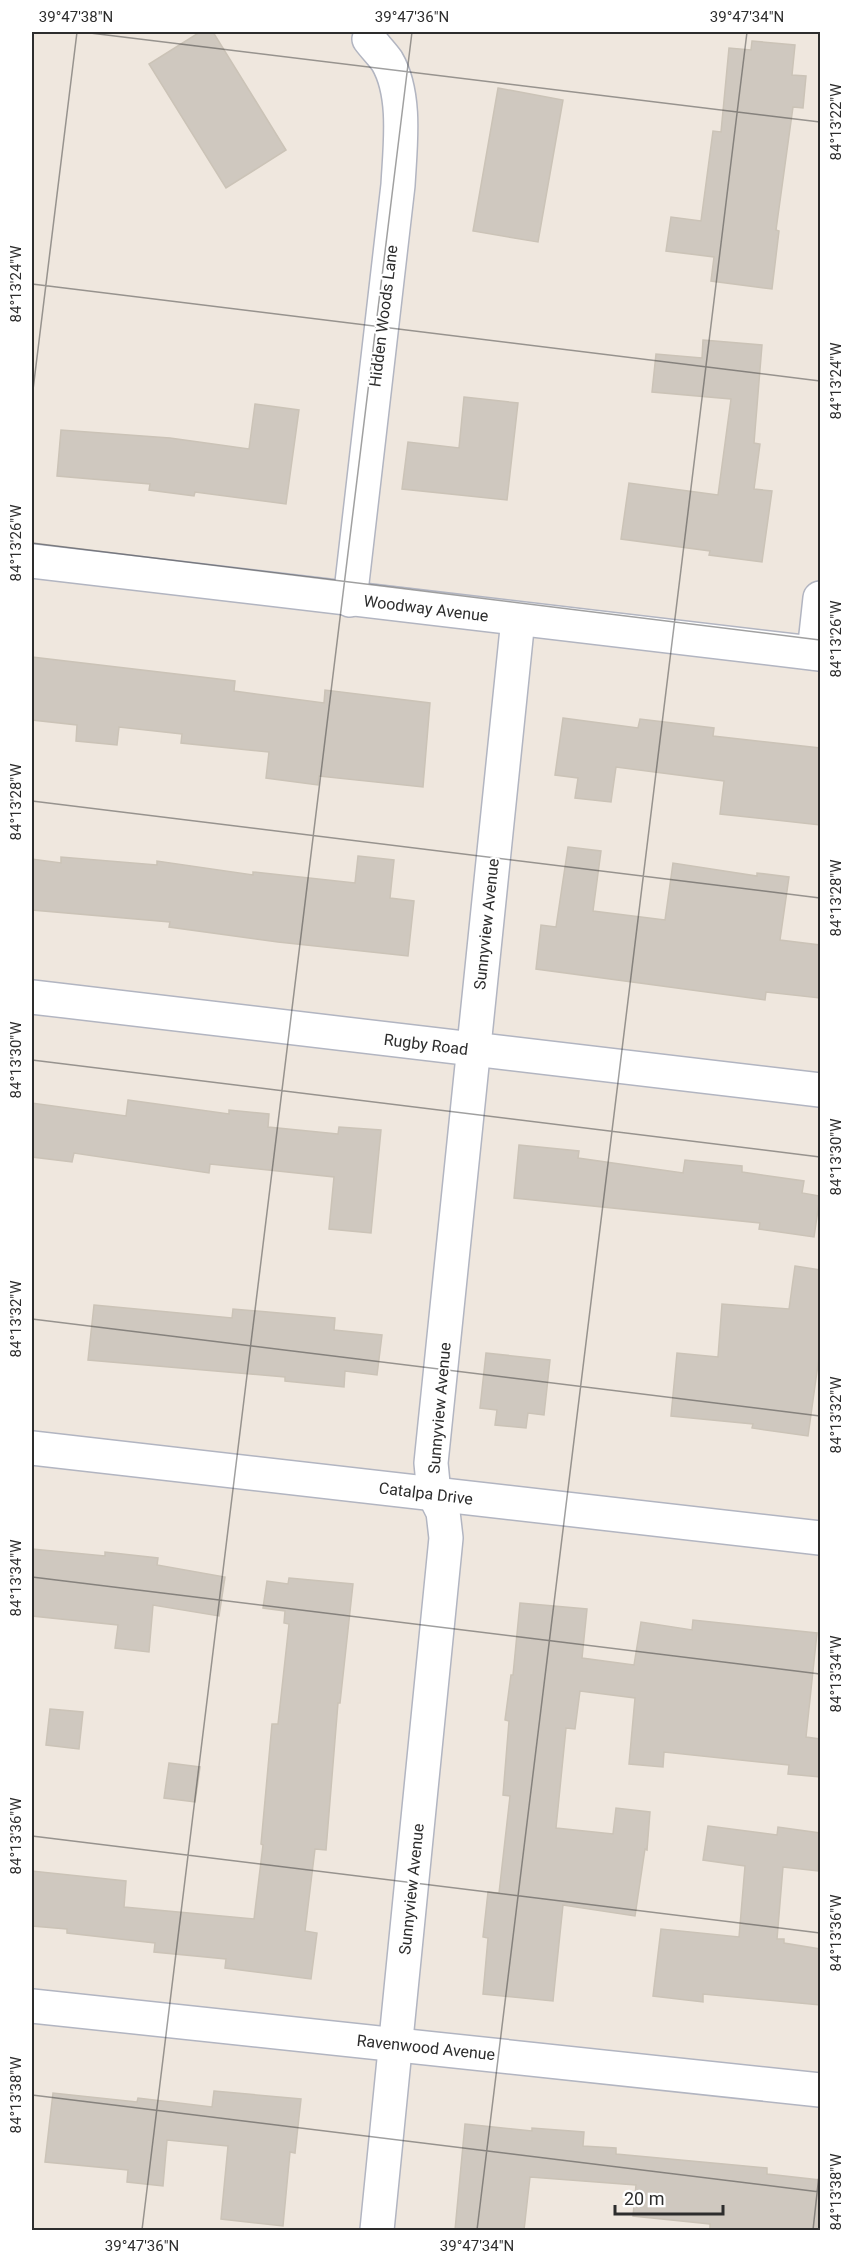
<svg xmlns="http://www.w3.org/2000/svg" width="852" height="2262" font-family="Roboto,sans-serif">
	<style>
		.building { fill: #cfc8bf; stroke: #cbc3b7; stroke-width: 1.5 }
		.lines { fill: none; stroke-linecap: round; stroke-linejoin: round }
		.minor-casing { stroke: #b2b5c1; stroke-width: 36 }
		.minor { stroke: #fff; stroke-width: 33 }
		.ticks { fill: none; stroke: #2d2d2d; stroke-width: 1.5; stroke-opacity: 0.45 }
		.labels { text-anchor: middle; stroke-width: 4.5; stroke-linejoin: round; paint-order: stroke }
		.street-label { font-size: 16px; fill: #2d2d2d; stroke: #fff }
		.neatline { fill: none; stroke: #2d2d2d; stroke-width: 2 }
		.ticks-label { font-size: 15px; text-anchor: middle; fill: #2d2d2d }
	</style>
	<rect width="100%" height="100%" fill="#efe7de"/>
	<g class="building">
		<polygon points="200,32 213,32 286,150 226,188 149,64"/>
		<polygon points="752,41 795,45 792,75 806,76 803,108 793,107 776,230 779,231 772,289 711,281 714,257 666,251 671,217 701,221 713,131 721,132 729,48 751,50"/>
		<polygon points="498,88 563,100 538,242 473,231"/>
		<polygon points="703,340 762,345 754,443 760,444 754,489 772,491 762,562 709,555 710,551 621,539 629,483 718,495 731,399 652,392 656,354 702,358"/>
		<polygon points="464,397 518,403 507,500 402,489 408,442 459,448"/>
		<polygon points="255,404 299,410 286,504 195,492 194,496 149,490 150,484 57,476 61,430 170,438 249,449"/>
		<polygon points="32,657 235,681 234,691 324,703 325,690 430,703 423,787 319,776 318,785 266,778 269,752 181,743 182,734 119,727 117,745 76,741 77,725 32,720"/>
		<polygon points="563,718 638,728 640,719 714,728 713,736 820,748 820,825 720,814 724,781 616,767 611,802 575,798 578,778 555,775"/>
		<polygon points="568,847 601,851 593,911 665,920 673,863 757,876 757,873 789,877 780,940 820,945 820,998 766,992 765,1000 536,969 541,925 556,927"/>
		<polygon points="358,856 394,860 390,898 414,901 408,956 278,942 169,927 170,922 32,910 32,859 61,863 61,857 157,865 157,861 253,875 253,872 355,883"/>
		<polygon points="128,1100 229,1114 229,1110 269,1114 268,1127 338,1134 339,1127 381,1130 371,1233 329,1229 334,1177 210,1164 209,1173 74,1153 72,1162 32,1157 32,1103 126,1116"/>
		<polygon points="519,1145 579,1151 578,1158 683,1173 685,1160 742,1166 742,1172 804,1181 802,1193 820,1196 814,1237 759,1229 760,1223 514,1198"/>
		<polygon points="795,1266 820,1270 820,1350 808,1436 752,1428 753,1424 671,1416 677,1353 718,1357 722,1304 789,1309"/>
		<polygon points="94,1305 232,1318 233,1309 335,1318 334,1330 382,1335 377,1375 345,1371 344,1387 285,1381 285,1377 88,1360"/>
		<polygon points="486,1353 550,1360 544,1415 528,1413 526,1428 495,1425 497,1410 480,1408"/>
		<polygon points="32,1549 105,1556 105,1552 158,1558 157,1565 225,1577 219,1616 153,1605 149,1652 115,1648 118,1625 32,1616"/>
		<polygon points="289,1578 353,1584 340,1703 338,1703 326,1850 315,1849 305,1931 317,1933 311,1979 225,1968 226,1959 154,1952 155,1943 67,1933 67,1929 32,1926 32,1871 126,1881 124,1907 254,1919 263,1845 261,1844 272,1724 278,1724 289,1624 284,1623 285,1611 263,1608 267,1581 288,1584"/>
		<polygon points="520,1603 587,1609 582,1658 634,1665 641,1622 692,1630 693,1620 817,1633 806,1737 820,1739 820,1777 788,1774 789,1765 664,1752 663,1767 629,1764 635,1698 580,1691 575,1729 566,1728 556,1828 613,1834 616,1808 650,1812 647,1850 645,1849 635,1916 563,1905 553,2001 483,1994 488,1938 483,1937 488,1892 499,1893 510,1796 503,1795 509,1721 505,1720 511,1675 513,1675"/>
		<polygon points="50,1709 83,1712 79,1749 46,1745"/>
		<polygon points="169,1763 200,1767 195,1802 164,1798"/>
		<polygon points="708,1826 777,1835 778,1827 820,1833 818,1871 783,1867 777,1939 784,1939 784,1943 820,1949 820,2005 703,1994 703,2002 653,1996 661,1929 739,1937 745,1866 703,1860"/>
		<polygon points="214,2091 301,2099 295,2153 290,2152 283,2226 221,2219 228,2146 167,2140 163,2186 127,2182 128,2170 45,2162 53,2093 137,2102 138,2098 212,2107"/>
		<polygon points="465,2124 532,2131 532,2128 584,2132 583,2146 616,2148 616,2154 767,2168 767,2174 820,2180 820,2230 710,2230 710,2224 633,2216 636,2185 530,2177 524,2230 455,2230"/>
	</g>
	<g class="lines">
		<defs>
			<g id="minor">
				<polyline points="32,561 820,654"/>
				<path d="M350,600L398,185C400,147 407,95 387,61C382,54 375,47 369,39"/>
				<polyline points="814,653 820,598"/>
				<polyline points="32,997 820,1090"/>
				<polyline points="32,1448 820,1538"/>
				<polyline points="32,2006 820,2090"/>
				<polyline points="377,2230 446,1538 443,1512 434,1494 431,1463 518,619"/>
			</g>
		</defs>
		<use href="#minor" class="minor-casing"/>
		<use href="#minor" class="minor"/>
	</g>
	<path class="ticks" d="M82,32L820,122M32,284L820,381M32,398L77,32M32,543L820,640M32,801L820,898M32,1060L820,1157M32,1319L820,1416M32,1577L820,1674M32,1836L820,1933M32,2095L820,2192M142,2230L412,32M477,2230L747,32M813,2230L820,2166"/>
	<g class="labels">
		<g class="street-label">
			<text transform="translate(383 316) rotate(-83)" y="6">Hidden Woods Lane</text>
			<text transform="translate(426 608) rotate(7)" y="6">Woodway Avenue</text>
			<text transform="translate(486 924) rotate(-84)" y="6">Sunnyview Avenue</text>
			<text transform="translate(426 1044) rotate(7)" y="6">Rugby Road</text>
			<text transform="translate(439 1408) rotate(-85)" y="6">Sunnyview Avenue</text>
			<text transform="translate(426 1493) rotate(7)" y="6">Catalpa Drive</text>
			<text transform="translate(411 1889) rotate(-84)" y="6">Sunnyview Avenue</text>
			<text transform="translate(426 2047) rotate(6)" y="6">Ravenwood Avenue</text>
		</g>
	</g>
	<rect width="852" height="2262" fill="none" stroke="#ffffff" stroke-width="66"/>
	<path d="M615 2205v9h108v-9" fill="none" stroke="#2d2d2d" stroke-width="3"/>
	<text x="624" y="2205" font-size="18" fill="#2d2d2d" stroke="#ffffff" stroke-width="4.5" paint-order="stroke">20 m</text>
	<rect x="33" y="33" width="786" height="2196" class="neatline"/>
	<g class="ticks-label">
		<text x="76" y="22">39°47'38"N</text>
		<text x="412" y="22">39°47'36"N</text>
		<text x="747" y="22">39°47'34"N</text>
		<text transform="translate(836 122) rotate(-90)" y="5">84°13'22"W</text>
		<text transform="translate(16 284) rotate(-90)" y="5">84°13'24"W</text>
		<text transform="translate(836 381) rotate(-90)" y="5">84°13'24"W</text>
		<text transform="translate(16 543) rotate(-90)" y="5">84°13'26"W</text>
		<text transform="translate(836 639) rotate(-90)" y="5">84°13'26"W</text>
		<text transform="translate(16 802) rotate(-90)" y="5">84°13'28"W</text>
		<text transform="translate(836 898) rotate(-90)" y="5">84°13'28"W</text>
		<text transform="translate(16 1060) rotate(-90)" y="5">84°13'30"W</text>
		<text transform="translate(836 1157) rotate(-90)" y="5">84°13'30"W</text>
		<text transform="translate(16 1319) rotate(-90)" y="5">84°13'32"W</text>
		<text transform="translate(836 1415) rotate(-90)" y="5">84°13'32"W</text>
		<text transform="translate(16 1578) rotate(-90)" y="5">84°13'34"W</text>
		<text transform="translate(836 1674) rotate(-90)" y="5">84°13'34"W</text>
		<text transform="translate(16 1836) rotate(-90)" y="5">84°13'36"W</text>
		<text transform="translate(836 1933) rotate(-90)" y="5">84°13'36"W</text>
		<text transform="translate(16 2095) rotate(-90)" y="5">84°13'38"W</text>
		<text transform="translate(836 2192) rotate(-90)" y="5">84°13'38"W</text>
		<text x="142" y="2251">39°47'36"N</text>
		<text x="477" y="2251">39°47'34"N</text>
	</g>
</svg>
